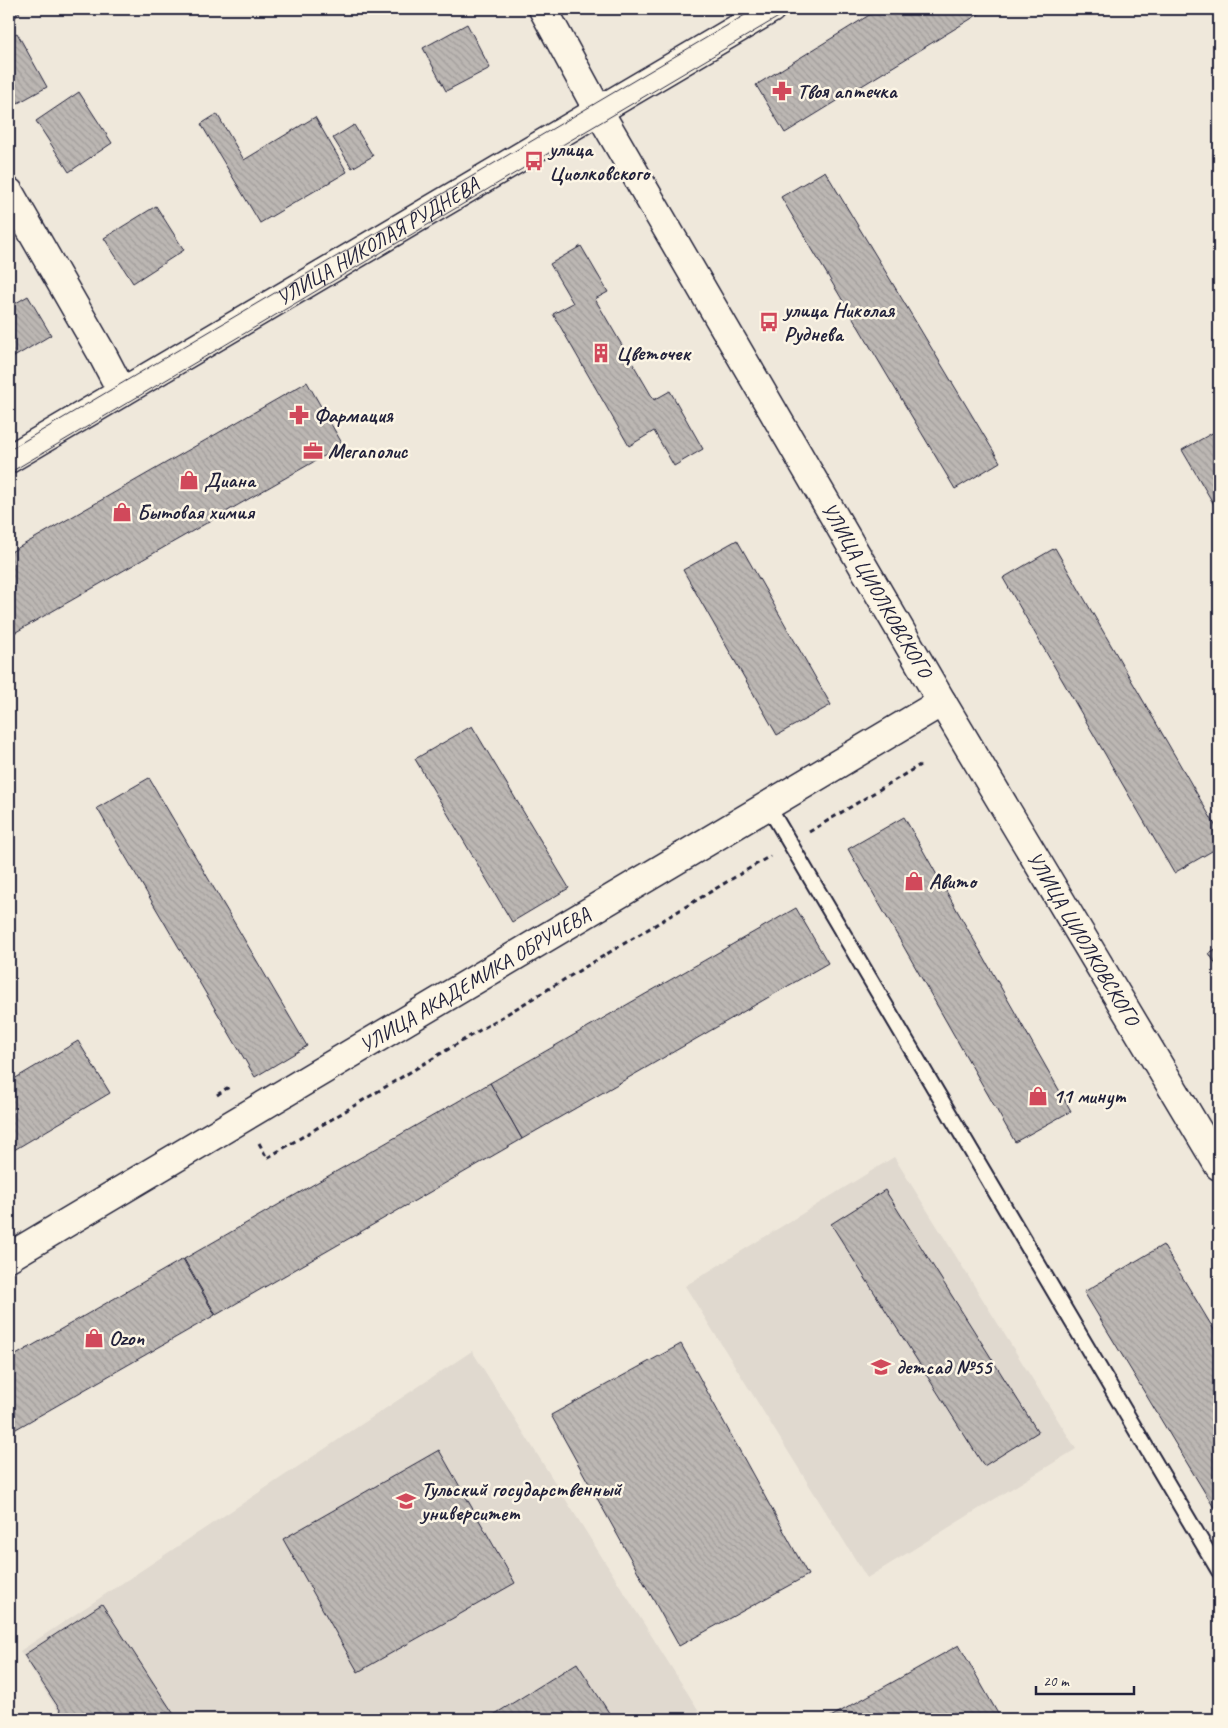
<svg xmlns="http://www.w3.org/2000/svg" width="1228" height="1728" font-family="Caveat,sans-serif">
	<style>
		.built { fill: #e0d9cf }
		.building { fill: url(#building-back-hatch); stroke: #22223b }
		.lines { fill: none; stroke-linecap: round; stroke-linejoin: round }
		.service-casing { stroke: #22223b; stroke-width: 18 }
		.minor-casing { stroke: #22223b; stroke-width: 31 }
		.tertiary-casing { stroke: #22223b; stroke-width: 31 }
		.path { stroke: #22223b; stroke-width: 3; stroke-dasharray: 5 4; stroke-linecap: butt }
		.service { stroke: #fcf5e5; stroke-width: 14 }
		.minor { stroke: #fcf5e5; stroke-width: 28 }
		.tertiary { stroke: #fcf5e5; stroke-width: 28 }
		.tram { stroke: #22223b; stroke-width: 1 }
		.labels { text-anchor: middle; stroke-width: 5; stroke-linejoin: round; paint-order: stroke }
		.poi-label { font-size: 21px; font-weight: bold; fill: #22223b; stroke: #fcf5e5; text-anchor: start }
		.street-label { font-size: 21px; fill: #22223b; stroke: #fcf5e5 }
	</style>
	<defs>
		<pattern id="building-back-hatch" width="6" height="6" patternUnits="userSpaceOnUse" patternTransform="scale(1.25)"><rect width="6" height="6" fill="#bcb7b3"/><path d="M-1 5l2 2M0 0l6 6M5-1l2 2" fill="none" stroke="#a19d9b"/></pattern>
	</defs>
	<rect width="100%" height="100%" fill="#efe8db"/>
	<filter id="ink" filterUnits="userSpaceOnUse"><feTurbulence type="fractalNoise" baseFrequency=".02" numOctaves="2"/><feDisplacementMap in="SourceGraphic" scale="10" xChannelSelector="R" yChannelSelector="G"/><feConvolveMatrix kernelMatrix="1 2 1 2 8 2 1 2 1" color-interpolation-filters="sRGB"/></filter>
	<g filter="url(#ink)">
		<g class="built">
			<polygon points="894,1157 1076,1449 867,1578 685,1286"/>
			<polygon points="472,1351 704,1719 63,1719 20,1651"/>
		</g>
		<g class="building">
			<polygon points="9,9 17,9 20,14 9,21"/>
			<polygon points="879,9 987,9 785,133 756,85"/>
			<polygon points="467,24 490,68 446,91 423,48"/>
			<polygon points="17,33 47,87 18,103 9,86 9,37"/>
			<polygon points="79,92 112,143 69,172 36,121"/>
			<polygon points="217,114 244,160 315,117 347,172 260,223 201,124"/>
			<polygon points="354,125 373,156 352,168 333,138"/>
			<polygon points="825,171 1000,462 955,489 781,197"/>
			<polygon points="156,206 184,250 133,283 104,238"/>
			<polygon points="581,246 608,292 595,299 654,400 670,391 703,449 674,466 654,431 629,446 553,314 573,303 550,264"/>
			<polygon points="28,296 51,335 9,360 9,307"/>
			<polygon points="307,382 343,445 9,636 9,553"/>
			<polygon points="1216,431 1219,437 1219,513 1182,450"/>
			<polygon points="737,540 831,705 777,735 683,570"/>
			<polygon points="1055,548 1219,832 1219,847 1174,873 1003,578"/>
			<polygon points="472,726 569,888 512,922 415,759"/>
			<polygon points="149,778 307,1046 255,1077 97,808"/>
			<polygon points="904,817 1071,1111 1015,1142 848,849"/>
			<polygon points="796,908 828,963 522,1139 490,1083"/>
			<polygon points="1219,947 1219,970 1209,953"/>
			<polygon points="78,1041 110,1093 9,1153 9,1082"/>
			<polygon points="490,1083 522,1139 216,1315 184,1259"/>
			<polygon points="885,1190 1038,1432 984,1466 831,1224"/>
			<polygon points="1163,1245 1219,1338 1219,1516 1084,1292"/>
			<polygon points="183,1259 215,1315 9,1433 9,1359"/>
			<polygon points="681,1344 808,1575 679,1646 551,1415"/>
			<polygon points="439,1450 515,1583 358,1672 283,1539"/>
			<polygon points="102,1604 177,1719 66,1719 24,1655"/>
			<polygon points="959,1645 1001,1719 827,1719"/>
			<polygon points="577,1663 613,1719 487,1719"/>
		</g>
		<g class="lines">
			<defs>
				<polyline id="service" points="768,806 1219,1571"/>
				<g id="minor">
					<path id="s1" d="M543,9L594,103L942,702L1219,1166"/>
					<polyline points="9,192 101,352 122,392"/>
					<path id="s2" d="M9,1257L942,702"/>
				</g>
				<g id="tertiary">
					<path id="s3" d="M9,459L771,9"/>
				</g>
			</defs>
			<use href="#service" class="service-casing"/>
			<use href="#minor" class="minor-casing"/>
			<use href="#tertiary" class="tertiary-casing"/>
			<g class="path">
				<polyline points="809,832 920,765"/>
				<polyline points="217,1095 227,1088 229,1092"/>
				<polyline points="259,1143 267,1158 770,856"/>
			</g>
			<use href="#service" class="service"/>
			<use href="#minor" class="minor"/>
			<use href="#tertiary" class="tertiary"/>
			<g class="tram">
				<polyline points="9,450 755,9"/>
				<polyline points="9,473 792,9"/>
			</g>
		</g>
	</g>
	<defs>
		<symbol id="pharmacy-bare" viewBox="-9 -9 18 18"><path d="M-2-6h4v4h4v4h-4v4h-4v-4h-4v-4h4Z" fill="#d1495b" stroke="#fcf5e5" stroke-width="2.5" paint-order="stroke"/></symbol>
		<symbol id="bus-bare" viewBox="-9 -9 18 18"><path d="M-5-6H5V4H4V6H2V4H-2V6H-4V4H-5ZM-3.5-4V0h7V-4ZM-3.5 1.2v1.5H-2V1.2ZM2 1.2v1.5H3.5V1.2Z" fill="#d1495b" stroke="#fcf5e5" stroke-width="2.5" paint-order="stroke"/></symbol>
		<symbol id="building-bare" viewBox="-9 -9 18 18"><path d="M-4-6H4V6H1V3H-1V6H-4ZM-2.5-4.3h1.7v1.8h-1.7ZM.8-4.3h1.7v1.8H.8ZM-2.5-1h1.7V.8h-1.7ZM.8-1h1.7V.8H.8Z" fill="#d1495b" stroke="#fcf5e5" stroke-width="2.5" paint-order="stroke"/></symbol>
		<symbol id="office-bare" viewBox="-9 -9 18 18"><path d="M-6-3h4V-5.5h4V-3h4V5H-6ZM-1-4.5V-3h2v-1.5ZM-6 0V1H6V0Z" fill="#d1495b" stroke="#fcf5e5" stroke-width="2.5" paint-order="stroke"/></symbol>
		<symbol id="shop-bare" viewBox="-9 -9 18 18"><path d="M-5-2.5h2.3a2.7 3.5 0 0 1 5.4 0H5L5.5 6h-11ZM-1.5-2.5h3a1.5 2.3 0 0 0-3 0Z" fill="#d1495b" stroke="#fcf5e5" stroke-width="2.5" paint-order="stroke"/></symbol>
		<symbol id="school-bare" viewBox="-9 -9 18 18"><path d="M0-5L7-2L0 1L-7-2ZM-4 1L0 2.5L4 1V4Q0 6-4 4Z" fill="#d1495b" stroke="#fcf5e5" stroke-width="2.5" paint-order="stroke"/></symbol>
		<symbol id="university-bare" viewBox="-9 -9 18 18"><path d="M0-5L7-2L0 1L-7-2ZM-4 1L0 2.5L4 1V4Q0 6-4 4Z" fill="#d1495b" stroke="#fcf5e5" stroke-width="2.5" paint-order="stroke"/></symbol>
	</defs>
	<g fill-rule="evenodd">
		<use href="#pharmacy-bare" x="768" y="77" width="28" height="28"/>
		<use href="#bus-bare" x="520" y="147" width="28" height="28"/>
		<use href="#bus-bare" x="755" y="308" width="28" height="28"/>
		<use href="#building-bare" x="587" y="339" width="28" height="28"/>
		<use href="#pharmacy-bare" x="285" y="401" width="28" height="28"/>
		<use href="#office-bare" x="299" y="437" width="28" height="28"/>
		<use href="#shop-bare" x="175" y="466" width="28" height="28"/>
		<use href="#shop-bare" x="108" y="498" width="28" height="28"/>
		<use href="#shop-bare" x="900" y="867" width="28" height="28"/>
		<use href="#shop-bare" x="1024" y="1082" width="28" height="28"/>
		<use href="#shop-bare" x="80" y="1324" width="28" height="28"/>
		<use href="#school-bare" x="867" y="1353" width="28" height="28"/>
		<use href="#university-bare" x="392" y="1487" width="28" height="28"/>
	</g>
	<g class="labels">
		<g class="poi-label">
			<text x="797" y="98">Твоя аптечка</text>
			<text x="549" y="156">улица<tspan x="549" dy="24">Циолковского</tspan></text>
			<text x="784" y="317">улица Николая<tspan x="784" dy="24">Руднева</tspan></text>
			<text x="616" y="360">Цветочек</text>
			<text x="314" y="422">Фармация</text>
			<text x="328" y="458">Мегаполис</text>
			<text x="204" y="487">Диана</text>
			<text x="137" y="519">Бытовая химия</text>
			<text x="929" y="888">Авито</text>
			<text x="1053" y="1103">11 минут</text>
			<text x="109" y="1345">Ozon</text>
			<text x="896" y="1374">детсад №55</text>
			<text x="421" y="1496">Тульский государственный<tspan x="421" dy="24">университет</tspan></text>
		</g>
		<g class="street-label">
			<text dy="7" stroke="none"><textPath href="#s3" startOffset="428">УЛИЦА НИКОЛАЯ РУДНЕВА</textPath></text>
			<text dy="7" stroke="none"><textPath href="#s1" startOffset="670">УЛИЦА ЦИОЛКОВСКОГО</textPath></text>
			<text dy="7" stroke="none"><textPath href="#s1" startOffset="1075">УЛИЦА ЦИОЛКОВСКОГО</textPath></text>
			<text dy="7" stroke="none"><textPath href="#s2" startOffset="542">УЛИЦА АКАДЕМИКА ОБРУЧЕВА</textPath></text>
		</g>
	</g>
	<rect width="1228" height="1728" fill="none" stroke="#fcf5e5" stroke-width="30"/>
	<rect x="15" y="15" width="1198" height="1698" fill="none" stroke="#22223b" stroke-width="2" filter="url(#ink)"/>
	<path d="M1036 1686v8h98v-8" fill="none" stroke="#22223b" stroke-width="2.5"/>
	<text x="1043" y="1686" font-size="15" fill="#22223b" stroke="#fcf5e5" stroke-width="4" paint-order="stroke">20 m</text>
</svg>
